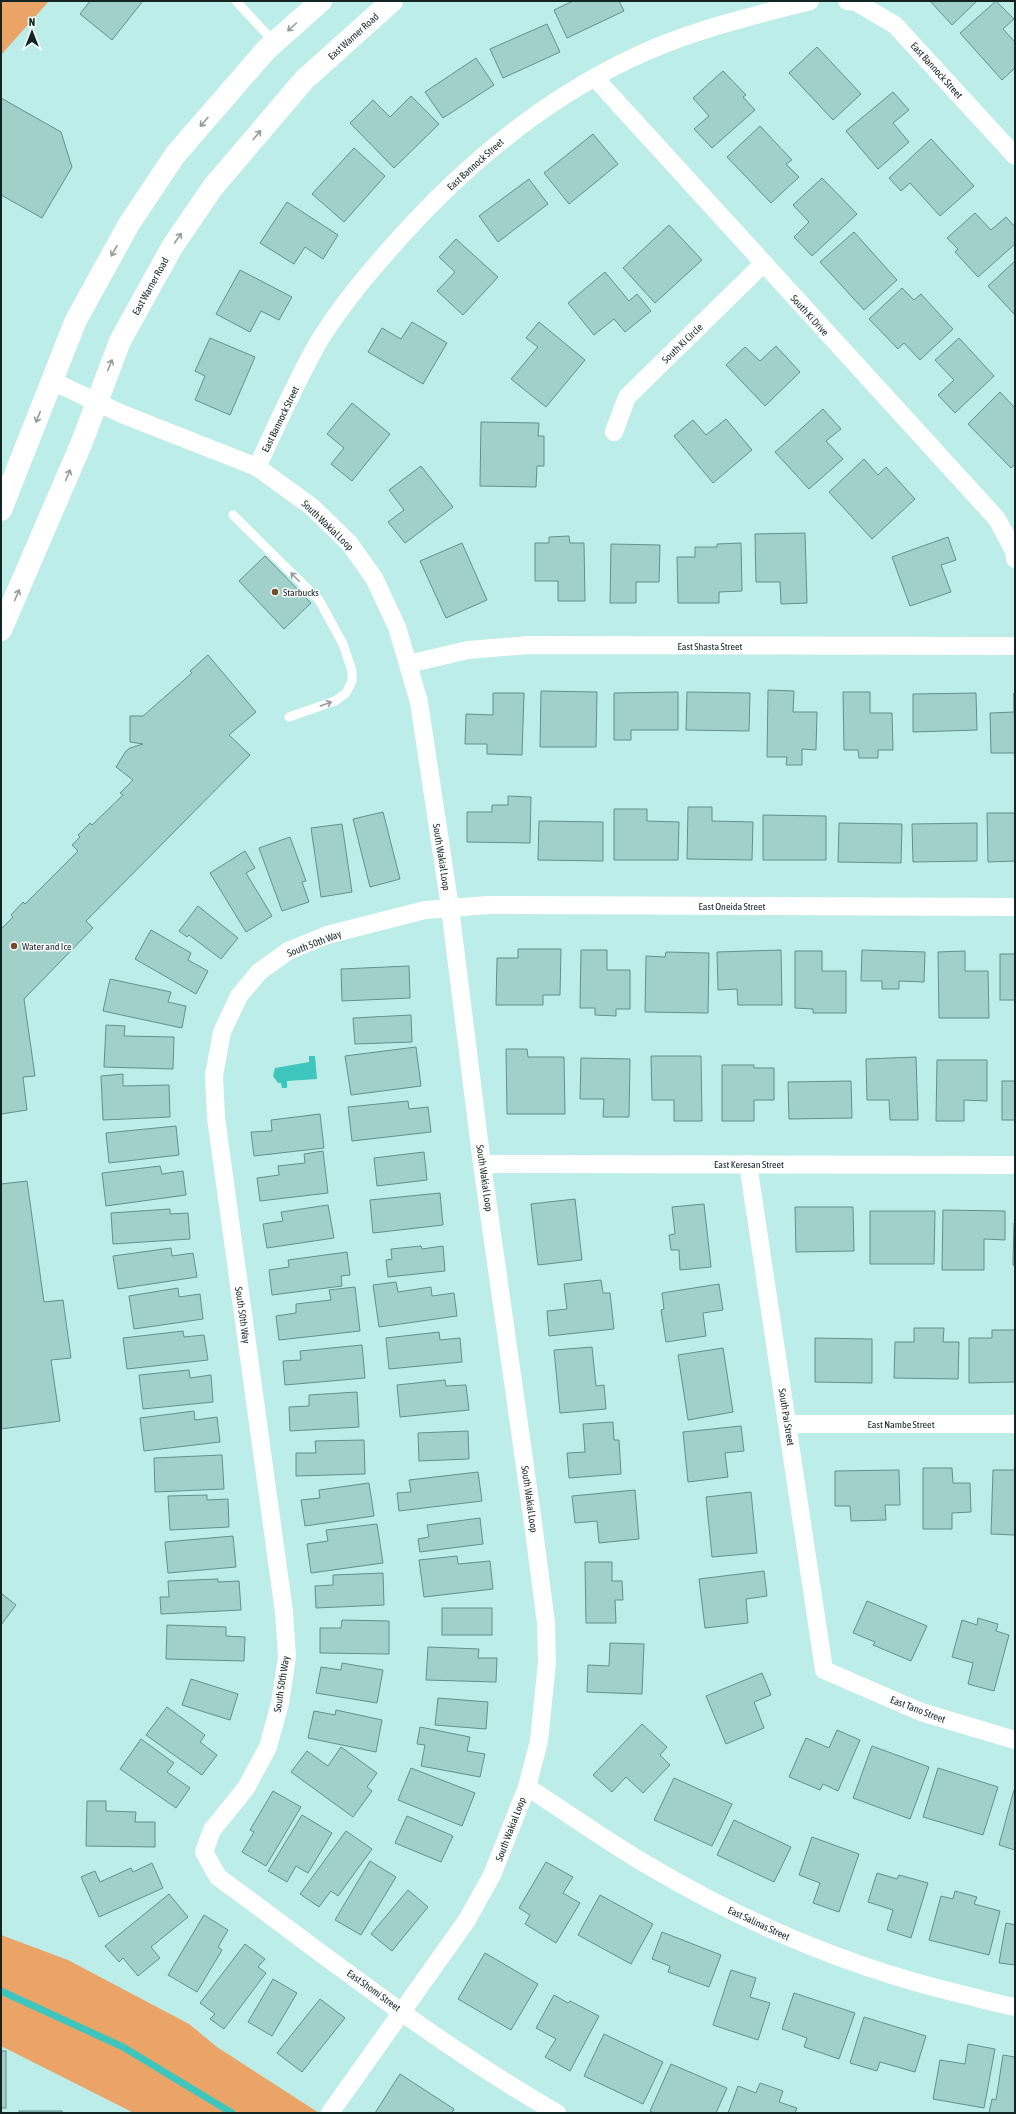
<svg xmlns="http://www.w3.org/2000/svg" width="1016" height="2114" font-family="'Asap Condensed',sans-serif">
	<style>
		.green { fill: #eaa468 }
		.water { fill: #3ec6bd }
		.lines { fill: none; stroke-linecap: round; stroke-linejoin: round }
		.stream { stroke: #3ec6bd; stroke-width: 7 }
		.building { fill: #a1d0cb; stroke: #63908c }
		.lane { stroke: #fff; stroke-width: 9 }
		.street { stroke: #fff; stroke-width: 18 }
		.secondary { stroke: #fff; stroke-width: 22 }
		.oneway { stroke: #949c9c }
		.poi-dot { fill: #734c2a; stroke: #fff; stroke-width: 1.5 }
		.labels { text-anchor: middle; stroke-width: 3; stroke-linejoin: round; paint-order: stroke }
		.street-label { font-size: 10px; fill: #122423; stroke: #fff }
		.poi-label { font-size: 10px; fill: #122423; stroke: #fff; text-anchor: start }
	</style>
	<rect width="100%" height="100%" fill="#bdede8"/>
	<g class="green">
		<polygon points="1,1 49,1 1,55"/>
		<polygon points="1,1935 68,1960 189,2024 217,2047 319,2113 134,2113 1,2046"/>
	</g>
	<polygon class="water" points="309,1056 315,1056 317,1079 287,1081 287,1088 282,1088 281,1083 278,1083 273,1076 275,1068 309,1062"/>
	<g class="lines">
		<polyline class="stream" points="1,1991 123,2047 232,2113"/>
	</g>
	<g class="building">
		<polygon points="90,1 143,1 112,40 80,14"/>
		<polygon points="573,1 619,1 624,11 567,38 554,10"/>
		<polygon points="930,1 977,1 952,25"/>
		<polygon points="996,1 1014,19 1003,29 1015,42 1015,68 1002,80 960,33"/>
		<polygon points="547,24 560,52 503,78 490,49"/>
		<polygon points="817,47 861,94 833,120 789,73"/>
		<polygon points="476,58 494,85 443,118 425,92"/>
		<polygon points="723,71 746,95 743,97 755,110 712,148 694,129 709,116 693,98"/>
		<polygon points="893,92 909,110 893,123 909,142 878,169 846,131"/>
		<polygon points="411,96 439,124 394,168 350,123 373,100 390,117"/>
		<polygon points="1,98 61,132 72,167 42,218 1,195"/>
		<polygon points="760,126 792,160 786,164 799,177 771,203 727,157"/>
		<polygon points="593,134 618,164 569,204 544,173"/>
		<polygon points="931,139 974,186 940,216 910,183 901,191 889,178"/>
		<polygon points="354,148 385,176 344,222 312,194"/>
		<polygon points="822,178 857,214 812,256 794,237 809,222 793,205"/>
		<polygon points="529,179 548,204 498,242 479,216"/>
		<polygon points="287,202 338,235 323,259 305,247 294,264 260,243"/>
		<polygon points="975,213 991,230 1006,217 1015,227 1015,244 978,277 955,252 958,249 947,238"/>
		<polygon points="669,225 702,260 655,303 623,268"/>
		<polygon points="854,232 897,280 864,310 820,262"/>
		<polygon points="456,239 498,277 463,315 437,291 455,272 439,257"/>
		<polygon points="1015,261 1015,315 988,286"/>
		<polygon points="240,270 292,297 279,320 261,311 250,332 216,314"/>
		<polygon points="605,272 629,301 637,294 651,311 625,332 614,319 594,335 568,303"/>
		<polygon points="902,288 914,300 921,294 953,329 920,360 904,343 898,349 869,319"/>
		<polygon points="412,322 447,343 423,384 368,352 382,328 401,339"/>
		<polygon points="539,322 585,360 546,407 511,379 538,347 526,338"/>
		<polygon points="210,338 255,357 230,415 195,400 205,376 195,371"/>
		<polygon points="959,338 994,376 955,413 938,395 954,380 935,360"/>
		<polygon points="776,346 800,372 765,406 726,365 745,347 760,361"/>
		<polygon points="1000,392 1015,408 1015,464 1011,468 968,424"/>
		<polygon points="352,403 390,434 352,481 331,464 344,448 327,434"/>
		<polygon points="823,409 841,429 826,441 843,459 809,489 775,452"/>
		<polygon points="726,419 752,450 713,483 674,436 693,420 706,435"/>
		<polygon points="481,422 539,423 538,436 544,436 544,466 537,466 536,487 480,486"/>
		<polygon points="864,459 878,475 886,467 915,499 872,539 829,492"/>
		<polygon points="421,466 453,507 405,543 388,522 404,510 389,490"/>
		<polygon points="805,533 807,603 781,604 780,582 756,582 755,534"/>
		<polygon points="569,536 570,543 584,543 585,601 558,601 558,581 535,581 535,543 549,543 549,537"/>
		<polygon points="948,537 956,560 941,565 951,592 910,606 892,557"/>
		<polygon points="462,543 487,600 446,618 420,561"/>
		<polygon points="741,543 742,591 719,592 719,603 678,603 677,557 695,557 695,547 717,547 717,544"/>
		<polygon points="611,544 660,545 659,582 636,582 636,603 610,603"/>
		<polygon points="265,556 311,603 284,629 239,581"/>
		<polygon points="208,655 256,712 229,735 250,755 86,921 93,928 24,999 35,1076 23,1077 27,1110 1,1114 1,929 13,917 11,915 23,902 25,904 78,851 72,845 80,837 78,835 90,823 92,825 123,795 120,793 133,780 116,767 126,751 130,748 143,744 130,742 130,716 143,716 192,673 190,671"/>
		<polygon points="768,690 794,691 793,712 817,712 816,750 802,749 802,765 786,765 787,757 767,757"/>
		<polygon points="541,691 597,692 596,747 540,747"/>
		<polygon points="678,692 678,730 631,730 631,740 614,740 614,693"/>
		<polygon points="687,692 750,693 749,731 686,730"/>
		<polygon points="843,692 870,692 870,713 892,713 893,750 878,750 878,758 859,758 858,750 844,750"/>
		<polygon points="493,693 524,693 522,755 487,754 487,744 465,744 466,714 493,715"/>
		<polygon points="976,693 977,730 913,732 913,694"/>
		<polygon points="1014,693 1015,753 991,753 990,713 1014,712"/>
		<polygon points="508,796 531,797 530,843 467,842 467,812 492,812 492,805 508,805"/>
		<polygon points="688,807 712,807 712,821 753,822 752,860 687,859"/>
		<polygon points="614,809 647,809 647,821 679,822 678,860 614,860"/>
		<polygon points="383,812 400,879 370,887 353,819"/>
		<polygon points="987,813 1015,813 1015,861 988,862"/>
		<polygon points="763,815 826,816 826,860 763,860"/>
		<polygon points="539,821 603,822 603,861 538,860"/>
		<polygon points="839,823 902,824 901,863 838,862"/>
		<polygon points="977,823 977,861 913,862 912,824"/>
		<polygon points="342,824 352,892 321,897 311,828"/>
		<polygon points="290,837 306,881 302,882 309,902 282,911 259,848"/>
		<polygon points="245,851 255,868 246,873 272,916 246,932 210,873"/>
		<polygon points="198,906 238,938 221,959 189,935 187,937 179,931"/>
		<polygon points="151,930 191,953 188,960 208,971 196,994 135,959"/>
		<polygon points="518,949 561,949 560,995 543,995 543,1005 496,1005 497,958 518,958"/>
		<polygon points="581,950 607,950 607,970 630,970 630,1009 616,1009 616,1016 595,1015 595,1008 580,1008"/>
		<polygon points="781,950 782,1005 738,1005 737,989 718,990 717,952"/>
		<polygon points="862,950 925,952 924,982 899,981 899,989 882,989 882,981 861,981"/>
		<polygon points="795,951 822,951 822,971 846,971 846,1013 813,1013 813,1009 795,1008"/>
		<polygon points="965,951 965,971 988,971 989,1018 939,1018 938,952"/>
		<polygon points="666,952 709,953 708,1013 645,1012 646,956 665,957"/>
		<rect x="1000" y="954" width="15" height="46"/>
		<polygon points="409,966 410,998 342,1001 341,969"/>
		<polygon points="110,979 171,992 168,1002 186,1006 182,1028 103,1011"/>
		<polygon points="411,1015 412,1042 355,1044 353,1018"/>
		<polygon points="106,1025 125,1026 124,1036 174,1037 173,1069 104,1067"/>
		<polygon points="416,1047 421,1086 351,1095 345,1056"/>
		<polygon points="506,1049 527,1049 528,1057 564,1057 565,1114 507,1114"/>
		<polygon points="651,1056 701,1056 702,1121 674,1121 674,1100 652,1100"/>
		<polygon points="916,1057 918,1120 890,1120 889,1100 867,1100 866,1059"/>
		<polygon points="581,1058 630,1059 629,1117 603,1117 604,1099 580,1099"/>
		<polygon points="937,1060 987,1060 987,1101 964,1100 964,1121 936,1121"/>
		<polygon points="722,1065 754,1065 754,1068 774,1068 774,1100 754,1100 754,1121 722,1121"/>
		<polygon points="123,1074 123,1086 169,1085 170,1117 103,1120 101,1076"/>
		<polygon points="851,1081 852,1118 789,1119 788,1082"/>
		<rect x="1002" y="1081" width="13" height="39"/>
		<polygon points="408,1101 409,1109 428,1107 431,1132 352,1141 348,1107"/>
		<polygon points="320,1114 324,1148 254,1156 251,1132 272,1131 271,1120"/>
		<polygon points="176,1126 179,1155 109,1163 106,1133"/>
		<polygon points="323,1151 328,1193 260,1201 257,1178 279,1175 278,1166 305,1163 304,1154"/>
		<polygon points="424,1152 427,1180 377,1186 374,1158"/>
		<polygon points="160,1166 162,1174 183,1171 186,1195 106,1206 102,1173"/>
		<polygon points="27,1181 44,1302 63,1300 71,1358 51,1360 60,1421 1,1429 1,1184"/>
		<polygon points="440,1193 443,1225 373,1233 370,1200"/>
		<polygon points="575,1199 582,1260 538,1265 531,1204"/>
		<polygon points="704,1204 711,1267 680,1270 679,1250 671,1250 669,1235 675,1234 672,1207"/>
		<polygon points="328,1205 334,1238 267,1248 263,1224 283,1221 281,1212"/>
		<polygon points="795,1207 853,1207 854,1251 796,1252"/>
		<polygon points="170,1209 170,1214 188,1213 190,1239 113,1244 111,1213"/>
		<polygon points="943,1210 1005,1211 1005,1240 984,1239 984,1270 942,1270"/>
		<polygon points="870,1211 935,1211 934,1264 870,1264"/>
		<polygon points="1014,1223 1015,1223 1015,1266 1013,1265"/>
		<polygon points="421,1246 422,1249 443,1246 445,1271 388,1277 386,1260 392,1259 391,1249"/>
		<polygon points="171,1248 172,1256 193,1253 197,1277 118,1289 113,1256"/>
		<polygon points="347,1252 350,1275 341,1276 342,1286 272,1295 269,1270 289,1267 288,1260"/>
		<polygon points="601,1280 603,1293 610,1293 614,1329 549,1336 547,1311 567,1309 564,1284"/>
		<polygon points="396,1282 398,1292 431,1287 432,1296 454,1293 457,1316 379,1327 373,1285"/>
		<polygon points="719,1284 723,1310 703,1313 706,1336 666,1342 661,1310 664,1309 662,1293"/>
		<polygon points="355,1287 360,1331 279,1340 276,1316 296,1313 296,1304 331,1300 329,1290"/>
		<polygon points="178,1288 179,1297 200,1294 203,1319 134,1329 129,1296"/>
		<polygon points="914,1328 944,1328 943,1342 959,1342 958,1379 894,1378 895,1342 914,1342"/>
		<polygon points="992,1330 1015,1330 1015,1382 969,1383 969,1338 992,1338"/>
		<polygon points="183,1331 184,1337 204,1335 208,1360 127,1369 123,1338"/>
		<polygon points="439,1332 440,1340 460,1338 462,1362 389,1369 386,1338"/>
		<polygon points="815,1338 872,1339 872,1383 815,1382"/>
		<polygon points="362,1345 365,1378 285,1385 283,1361 301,1360 300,1351"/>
		<polygon points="592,1347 596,1386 604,1385 606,1409 560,1413 554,1350"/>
		<polygon points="723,1348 733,1412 688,1420 678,1355"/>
		<polygon points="189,1370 190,1378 211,1375 213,1402 143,1409 139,1375"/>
		<polygon points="445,1380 446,1386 466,1385 469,1410 400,1417 397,1385"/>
		<polygon points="357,1392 359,1427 290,1431 289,1407 309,1406 309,1395"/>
		<polygon points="194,1411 195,1420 217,1417 220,1442 144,1451 140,1418"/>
		<polygon points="613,1422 614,1440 619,1440 621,1474 569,1478 567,1453 585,1452 583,1424"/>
		<polygon points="741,1426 744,1451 725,1453 728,1477 688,1482 683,1432"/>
		<polygon points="468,1431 469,1459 419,1461 418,1433"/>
		<polygon points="364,1440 365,1474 296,1476 296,1453 316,1453 315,1441"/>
		<polygon points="222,1455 224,1489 155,1492 154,1458"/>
		<polygon points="923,1468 952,1468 953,1483 970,1483 971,1512 952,1513 952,1529 923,1529"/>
		<polygon points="899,1470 900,1505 885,1505 886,1520 851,1521 850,1506 835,1506 835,1471"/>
		<polygon points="993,1470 1015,1470 1015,1535 991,1534"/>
		<polygon points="478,1472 482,1501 399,1511 397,1493 411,1492 409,1480"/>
		<polygon points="369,1483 374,1516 305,1526 301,1500 320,1498 319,1490"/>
		<polygon points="635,1490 639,1539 599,1543 597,1521 575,1523 572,1496"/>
		<polygon points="751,1492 757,1553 712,1557 706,1497"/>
		<polygon points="207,1495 207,1500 228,1499 229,1527 170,1530 168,1496"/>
		<polygon points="480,1518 483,1544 420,1552 418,1539 429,1537 427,1525"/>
		<polygon points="377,1524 383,1563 311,1573 307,1544 328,1541 326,1530"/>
		<polygon points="233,1536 236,1567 168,1573 165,1542"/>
		<polygon points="457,1556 458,1564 490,1561 493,1589 424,1597 419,1560"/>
		<polygon points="585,1562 612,1562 612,1581 622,1581 623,1600 615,1600 616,1623 586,1623"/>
		<polygon points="764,1571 767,1596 746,1599 748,1623 705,1628 699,1579"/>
		<polygon points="383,1573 384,1605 316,1608 315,1586 333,1585 333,1575"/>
		<polygon points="218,1579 218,1582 239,1581 241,1610 161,1614 160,1597 169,1597 168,1581"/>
		<polygon points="1,1593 16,1605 1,1625"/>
		<polygon points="867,1601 927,1626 911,1661 873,1645 875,1642 853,1633"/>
		<rect x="442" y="1608" width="50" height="27"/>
		<polygon points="978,1618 998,1624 996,1631 1009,1635 994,1691 968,1684 973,1663 952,1657 962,1620 977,1625"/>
		<polygon points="342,1620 389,1621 389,1654 320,1653 320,1628 341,1628"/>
		<polygon points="167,1625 226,1627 226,1636 245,1637 244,1661 166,1659"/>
		<polygon points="610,1643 644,1644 642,1694 587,1692 588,1665 609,1666"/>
		<polygon points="428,1647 479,1649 478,1658 497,1658 496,1682 426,1680"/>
		<polygon points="342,1663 383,1670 377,1703 316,1693 321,1667 341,1670"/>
		<polygon points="762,1673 771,1695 754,1702 764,1728 726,1744 706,1696"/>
		<polygon points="191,1679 238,1694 230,1720 182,1705"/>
		<polygon points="438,1698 488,1702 486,1729 435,1725"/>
		<polygon points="167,1707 205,1735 200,1742 217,1755 202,1775 146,1735"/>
		<polygon points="336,1710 382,1720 376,1752 308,1738 314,1711 335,1715"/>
		<polygon points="642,1724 667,1747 660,1755 670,1765 643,1793 626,1777 612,1792 593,1775"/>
		<polygon points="420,1727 470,1737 467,1751 485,1754 480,1777 421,1766 425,1745 417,1744"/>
		<polygon points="837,1730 860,1740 838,1791 823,1784 820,1790 789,1777 806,1738 829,1748"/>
		<polygon points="141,1739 174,1763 167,1772 190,1788 176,1808 120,1769"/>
		<polygon points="872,1746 929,1767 910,1819 853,1798"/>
		<polygon points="341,1747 377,1773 367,1787 372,1791 353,1817 291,1772 307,1751 328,1766"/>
		<polygon points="411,1768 475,1793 462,1826 398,1800"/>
		<polygon points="938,1768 998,1787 983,1835 923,1817"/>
		<polygon points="674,1778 732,1804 712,1846 654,1820"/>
		<polygon points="1014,1790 1015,1790 1015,1850 999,1845"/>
		<polygon points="273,1791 301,1807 266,1866 242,1852 254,1832 250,1830"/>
		<polygon points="87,1801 106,1801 106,1811 136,1812 135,1822 155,1822 155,1847 86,1846"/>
		<polygon points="302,1815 332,1833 308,1873 296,1866 287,1882 268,1871"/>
		<polygon points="407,1816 453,1836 441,1862 395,1843"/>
		<polygon points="734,1820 791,1847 774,1882 717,1855"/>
		<polygon points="346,1831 372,1849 338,1896 331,1891 319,1907 300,1894"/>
		<polygon points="812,1837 859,1854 839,1912 813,1903 820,1883 799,1875"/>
		<polygon points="370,1861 396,1877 361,1935 335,1920"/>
		<polygon points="546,1862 573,1877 563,1893 580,1903 556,1943 525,1924 530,1915 519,1908"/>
		<polygon points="152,1863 163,1888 99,1917 81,1877 95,1871 100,1882 131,1868 133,1872"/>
		<polygon points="877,1873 897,1879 899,1875 928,1883 911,1938 887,1930 893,1910 868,1902"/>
		<polygon points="408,1890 428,1907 392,1951 371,1934"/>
		<polygon points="955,1891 977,1897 974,1904 1000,1911 989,1955 929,1940 941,1896 953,1899"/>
		<polygon points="169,1894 188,1917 151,1947 160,1958 138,1976 123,1958 119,1962 105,1946"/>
		<polygon points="600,1895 653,1924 631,1964 578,1935"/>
		<polygon points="204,1915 228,1930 218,1947 222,1950 197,1992 168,1975"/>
		<polygon points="1006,1923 1015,1925 1015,1965 999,1963"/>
		<polygon points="662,1932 721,1955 709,1987 668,1972 670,1966 652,1959"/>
		<polygon points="245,1944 265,1959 258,1967 266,1973 224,2029 210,2019 215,2014 200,2003"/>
		<polygon points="485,1953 538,1984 511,2030 458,1999"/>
		<polygon points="731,1970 756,1978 750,1997 770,2003 758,2040 713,2025"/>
		<polygon points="273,1979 297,1993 272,2036 248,2022"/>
		<polygon points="794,1993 855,2013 839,2059 804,2047 807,2038 782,2029"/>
		<polygon points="554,1995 568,2003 570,2001 599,2016 570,2071 545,2057 556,2039 536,2028"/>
		<polygon points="320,1999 345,2018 302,2072 277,2053"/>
		<polygon points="864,2017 926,2036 915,2072 880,2062 877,2071 850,2063"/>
		<polygon points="604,2034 663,2062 643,2104 584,2076"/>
		<polygon points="968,2044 995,2049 984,2108 933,2099 940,2060 965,2064"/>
		<rect x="1" y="2051" width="5" height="57"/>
		<polygon points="1003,2055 1015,2057 1015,2113 989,2113 992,2099 996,2100"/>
		<polygon points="671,2064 727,2088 716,2113 654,2113 650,2111"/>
		<polygon points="400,2074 454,2109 452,2113 375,2113"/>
		<polygon points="760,2083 783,2091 779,2102 797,2108 795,2113 728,2113 738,2086 756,2093"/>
		<rect x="19" y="2111" width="43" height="2"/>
	</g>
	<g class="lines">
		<g class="lane">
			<polyline points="236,1 275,43"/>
			<polyline points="233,515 319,600 343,644 352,671 352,681 346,693 335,701 289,717"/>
		</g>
		<g class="street">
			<polyline points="847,1 856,2 895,25 1015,156"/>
			<polyline points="595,78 997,519 1014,551 1015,559"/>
			<polyline points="52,381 122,414 257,467 312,507 349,543 374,578 397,627 419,702 450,908 482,1164 533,1523 546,1623 547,1662 539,1741 527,1787 492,1875 467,1920 330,2113"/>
			<polyline points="614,432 627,397 763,264"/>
			<path d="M257,467C277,425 296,381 319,341C339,309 363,279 388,251C456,173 536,104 630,59C687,31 749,17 810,1"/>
			<polyline points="408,664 468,650 529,645 1015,646"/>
			<polyline points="482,1164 1015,1165"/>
			<polyline points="748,1164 824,1670 921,1712 1015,1740"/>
			<polyline points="788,1424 1015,1424"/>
			<path d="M527,1787C566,1812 604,1839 644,1863C743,1922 852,1969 965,1995C981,1999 998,2004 1015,2007"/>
			<path d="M557,2113C438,2045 329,1958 218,1877L204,1852L212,1830L246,1788L268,1747L280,1703L287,1657L284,1612L216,1118L214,1075L222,1032L239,996L259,972L288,951L327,935L425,910L488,905L1015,907"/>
		</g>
		<g class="secondary">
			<polyline points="1,510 76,320 129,224 175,155 266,50 321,1"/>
			<polyline points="1,630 82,442 120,341 172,247 213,187 304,80 392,1"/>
		</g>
	</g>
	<defs><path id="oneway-shaft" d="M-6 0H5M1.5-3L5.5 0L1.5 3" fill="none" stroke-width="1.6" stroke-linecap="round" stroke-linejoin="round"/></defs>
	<g class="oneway">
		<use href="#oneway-shaft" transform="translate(292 27) rotate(138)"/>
		<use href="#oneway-shaft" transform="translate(204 122) rotate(131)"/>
		<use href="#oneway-shaft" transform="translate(257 135) rotate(-50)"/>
		<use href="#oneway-shaft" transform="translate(178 238) rotate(-56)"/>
		<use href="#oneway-shaft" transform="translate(114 251) rotate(119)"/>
		<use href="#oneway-shaft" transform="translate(110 365) rotate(-68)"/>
		<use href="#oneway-shaft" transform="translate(38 417) rotate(112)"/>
		<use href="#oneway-shaft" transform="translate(68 475) rotate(-67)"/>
		<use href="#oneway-shaft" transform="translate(295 577) rotate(-135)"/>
		<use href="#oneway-shaft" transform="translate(17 595) rotate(-67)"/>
		<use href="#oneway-shaft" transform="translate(326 704) rotate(-20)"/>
	</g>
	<g class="poi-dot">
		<circle cx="275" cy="592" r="4"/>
		<circle cx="14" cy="946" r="4"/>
	</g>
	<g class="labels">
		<g class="street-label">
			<text transform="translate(353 36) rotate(-42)" y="4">East Warner Road</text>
			<text transform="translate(937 70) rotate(48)" y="4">East Bannock Street</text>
			<text transform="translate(475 164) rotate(-42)" y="4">East Bannock Street</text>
			<text transform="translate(150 286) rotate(-61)" y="4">East Warner Road</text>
			<text transform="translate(810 315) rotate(48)" y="4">South Ki Drive</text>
			<text transform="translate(682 343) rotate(-44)" y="4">South Ki Circle</text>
			<text transform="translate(280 419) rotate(-64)" y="4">East Bannock Street</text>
			<text transform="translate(328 525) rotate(44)" y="4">South Wakial Loop</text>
			<text x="710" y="650">East Shasta Street</text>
			<text transform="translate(442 857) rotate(81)" y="4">South Wakial Loop</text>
			<text x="732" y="910">East Oneida Street</text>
			<text transform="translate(314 943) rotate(-21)" y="4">South 50th Way</text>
			<text x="749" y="1168">East Keresan Street</text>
			<text transform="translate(485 1178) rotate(82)" y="4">South Wakial Loop</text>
			<text transform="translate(243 1315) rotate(82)" y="4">South 50th Way</text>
			<text transform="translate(787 1417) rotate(81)" y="4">South Pai Street</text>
			<text x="901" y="1428">East Nambe Street</text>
			<text transform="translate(530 1499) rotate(82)" y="4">South Wakial Loop</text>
			<text transform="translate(281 1684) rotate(-81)" y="4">South 50th Way</text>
			<text transform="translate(918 1709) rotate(21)" y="4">East Tano Street</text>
			<text transform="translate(510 1829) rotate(-69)" y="4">South Wakial Loop</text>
			<text transform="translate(759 1923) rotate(25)" y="4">East Salinas Street</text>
			<text transform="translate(374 1990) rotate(36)" y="4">East Shomi Street</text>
		</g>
		<g class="poi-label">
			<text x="283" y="596">Starbucks</text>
			<text x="22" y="950">Water and Ice</text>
		</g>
	</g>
	<rect width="1016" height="2114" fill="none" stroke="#122423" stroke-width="4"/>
	<g transform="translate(32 32)" stroke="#ffffff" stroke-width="3" paint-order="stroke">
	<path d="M0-3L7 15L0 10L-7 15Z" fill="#122423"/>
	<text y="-6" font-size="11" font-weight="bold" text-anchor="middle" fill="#122423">N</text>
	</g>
</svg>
